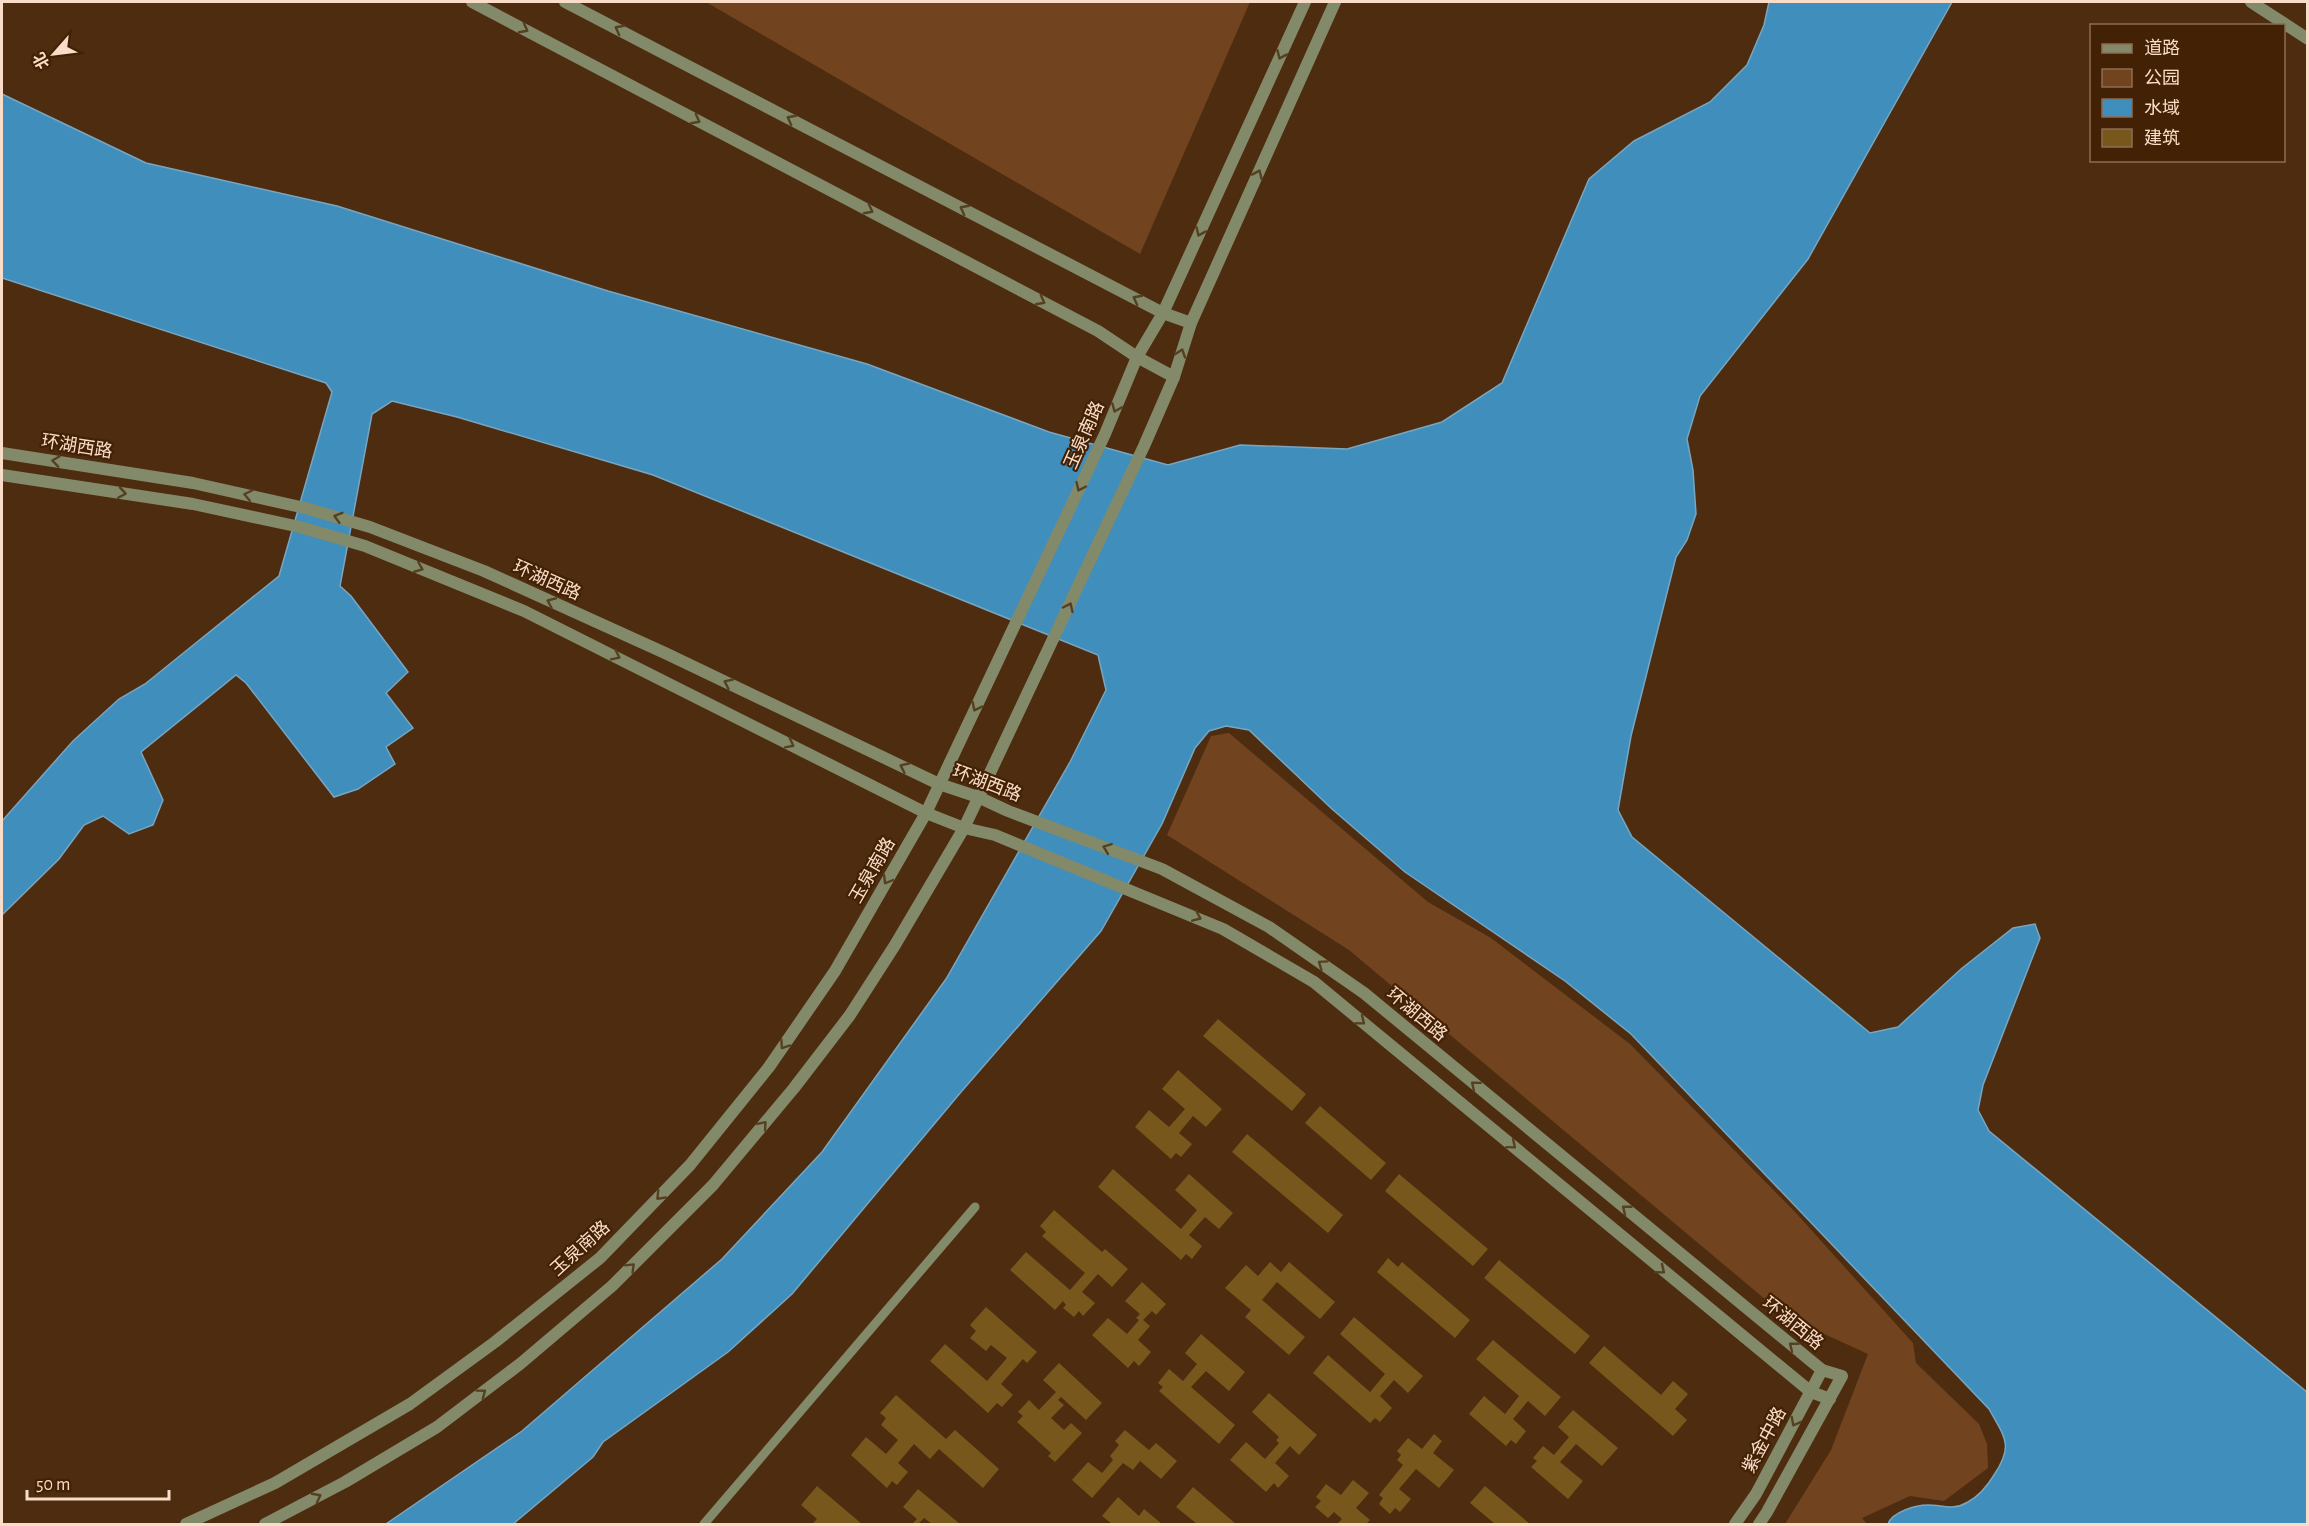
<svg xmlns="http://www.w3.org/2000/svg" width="2309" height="1526" font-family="'Alegreya Sans','Noto Sans SC',sans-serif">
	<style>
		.green { fill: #71441f }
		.water { fill: #408ebc; stroke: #78a6c0; stroke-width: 1.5 }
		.building { fill: #78571d }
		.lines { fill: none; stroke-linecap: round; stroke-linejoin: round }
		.service { stroke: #838a69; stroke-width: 9 }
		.minor { stroke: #838a69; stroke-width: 12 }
		.tertiary { stroke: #838a69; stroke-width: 12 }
		.oneway { stroke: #564022 }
		.labels { text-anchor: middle; stroke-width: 4.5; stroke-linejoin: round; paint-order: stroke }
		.street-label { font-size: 18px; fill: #faddc9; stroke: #422104 }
	</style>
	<rect width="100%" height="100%" fill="#4d2c10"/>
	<g class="green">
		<polygon points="706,2 1250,2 1140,254"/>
		<polygon points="1229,733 1428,902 1491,938 1630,1044 1796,1213 1913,1343 1916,1363 1979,1424 1987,1444 1988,1468 1944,1501 1910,1496 1862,1518 1867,1524 1785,1524 1831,1450 1868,1354 1785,1316 1349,950 1167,835 1211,736"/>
	</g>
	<path class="water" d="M1769,2H1952L1808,259L1700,396L1687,439L1693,470L1696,514L1687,540L1676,557L1631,736L1618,810L1632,837L1870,1033L1898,1027L1961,969L2013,928L2035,924L2040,938L1983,1085L1978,1110L1989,1131L2307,1392V1524H1888C1892,1512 1916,1505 1928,1505C1943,1505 1953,1511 1968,1502C1979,1496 1988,1485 1994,1475C2014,1445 2005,1438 1989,1409L1631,1034L1565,981L1405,872L1332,809L1249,730L1226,726L1209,731L1195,748L1162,824L1101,931L961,1092L792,1294L728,1352L603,1442L593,1457L513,1524H386L522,1431L722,1259L822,1152L946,979L1070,762L1106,690L1098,655L653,475L457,417L392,401L372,414L340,586L351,596L408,672L386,693L413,728L386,747L395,764L358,789L334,797L246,683L236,675L141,752L163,800L153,825L129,834L103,816L84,825L59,859L2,915V821L73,741L119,699L145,684L279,576L332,392L326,383L2,278V94L146,163L337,206L608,291L867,364L1049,432L1168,465L1240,445L1347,449L1442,422L1502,383L1589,179L1634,141L1710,102L1747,65L1764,25Z"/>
	<g class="building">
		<polygon points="1218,1019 1306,1094 1292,1111 1203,1036"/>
		<polygon points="1178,1070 1222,1109 1206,1127 1193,1116 1179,1133 1192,1144 1181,1157 1176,1153 1171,1159 1135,1127 1149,1110 1169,1127 1185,1109 1162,1089"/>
		<polygon points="1320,1106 1386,1163 1371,1180 1305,1123"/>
		<polygon points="1247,1134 1343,1215 1328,1233 1232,1152"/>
		<polygon points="1113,1169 1181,1229 1197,1210 1175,1190 1189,1174 1233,1213 1219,1229 1205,1217 1189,1235 1202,1246 1192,1259 1186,1254 1181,1260 1098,1187"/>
		<polygon points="1399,1174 1488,1249 1473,1266 1385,1191"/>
		<polygon points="1054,1210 1102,1252 1105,1249 1128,1269 1112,1287 1098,1274 1082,1292 1095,1303 1083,1316 1079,1311 1074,1317 1063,1308 1066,1305 1063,1301 1055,1310 1010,1270 1026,1252 1070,1290 1085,1273 1042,1236 1046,1232 1040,1226"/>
		<polygon points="1388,1258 1398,1267 1402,1262 1470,1320 1455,1338 1377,1272"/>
		<polygon points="1499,1260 1590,1336 1575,1354 1484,1278"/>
		<polygon points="1270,1262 1281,1272 1289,1262 1335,1302 1320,1319 1277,1282 1262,1300 1305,1337 1289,1355 1245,1317 1251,1310 1225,1288 1246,1265 1258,1276"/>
		<polygon points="1142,1282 1166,1304 1156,1315 1152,1311 1143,1320 1150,1326 1138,1340 1151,1352 1139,1366 1134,1361 1128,1368 1092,1335 1108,1318 1127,1334 1139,1320 1136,1318 1140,1314 1125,1301"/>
		<polygon points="986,1307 1037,1352 1027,1363 1023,1359 1001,1384 1013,1395 1002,1407 997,1403 988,1413 930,1361 945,1344 987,1381 1007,1358 991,1345 986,1351 970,1338 976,1331 970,1325"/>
		<polygon points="1354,1317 1423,1376 1408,1393 1394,1380 1380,1396 1392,1408 1380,1422 1375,1418 1370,1423 1313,1373 1328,1355 1370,1392 1385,1374 1340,1334"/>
		<polygon points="1201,1334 1245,1372 1229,1391 1206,1371 1191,1387 1235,1425 1219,1444 1159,1391 1163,1387 1158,1383 1169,1369 1183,1381 1197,1364 1185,1353"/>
		<polygon points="1493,1340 1561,1397 1545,1416 1528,1401 1513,1419 1526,1431 1516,1444 1511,1440 1506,1446 1469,1414 1484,1396 1505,1414 1519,1396 1476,1359"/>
		<polygon points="1604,1346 1661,1395 1673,1381 1688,1394 1675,1409 1687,1420 1673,1436 1589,1363"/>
		<polygon points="1059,1363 1102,1403 1086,1420 1061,1397 1058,1400 1064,1405 1051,1418 1064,1430 1071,1423 1082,1433 1055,1462 1048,1456 1051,1453 1017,1422 1023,1416 1018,1412 1029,1400 1039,1410 1056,1392 1043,1380"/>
		<polygon points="1269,1393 1317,1435 1299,1455 1290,1446 1275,1463 1289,1476 1278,1488 1274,1483 1266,1492 1230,1460 1246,1442 1265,1459 1279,1443 1276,1440 1279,1437 1252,1412"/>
		<polygon points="896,1395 946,1439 955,1430 999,1469 983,1488 939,1449 930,1459 914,1444 898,1463 908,1472 897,1485 892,1481 887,1488 851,1455 866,1437 886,1454 898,1440 881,1425 886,1418 880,1413"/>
		<polygon points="1573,1410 1618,1448 1602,1466 1576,1444 1560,1462 1583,1481 1568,1499 1531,1467 1537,1461 1533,1458 1543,1446 1554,1455 1569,1437 1558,1427"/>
		<polygon points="1125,1430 1149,1450 1156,1443 1177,1461 1161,1479 1140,1461 1133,1470 1123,1463 1092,1498 1072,1480 1088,1462 1102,1473 1113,1460 1110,1456 1119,1445 1115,1441"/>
		<polygon points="1434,1434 1442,1441 1433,1453 1454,1470 1439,1488 1416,1469 1399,1489 1411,1499 1400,1512 1395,1508 1390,1514 1379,1504 1383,1498 1379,1495 1403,1465 1397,1460 1401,1455 1397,1451 1408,1438 1422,1449"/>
		<polygon points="1353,1480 1369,1493 1356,1508 1370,1520 1366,1524 1337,1524 1342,1519 1334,1512 1328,1518 1315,1507 1321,1501 1316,1497 1326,1484 1341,1495"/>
		<polygon points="817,1486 862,1524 812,1524 817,1519 801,1505"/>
		<polygon points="1485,1486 1530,1524 1495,1524 1470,1503"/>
		<polygon points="1193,1487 1236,1524 1197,1524 1176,1507"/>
		<polygon points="918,1489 960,1524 932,1524 924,1518 918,1524 912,1524 917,1519 903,1507"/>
		<polygon points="1118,1497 1139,1516 1144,1509 1162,1524 1112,1524 1102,1516"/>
	</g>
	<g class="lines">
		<polyline class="service" points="704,1524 975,1207"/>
		<g class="minor">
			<polyline points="978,797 1008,811 1162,869 1269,927 1364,993 1822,1370 1842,1376 1767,1512 1759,1524"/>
			<polyline points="964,828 995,835 1223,929 1314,982 1811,1392 1830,1399"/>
			<polyline points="1735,1524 1756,1494 1822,1370"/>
		</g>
		<g class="tertiary">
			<polyline points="472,2 1098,331 1137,357 1174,377"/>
			<polyline points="565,2 1163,313 1191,323"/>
			<polyline points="2251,2 2308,39"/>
			<polyline points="2,453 193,483 305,508 370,527 484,571 665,653 939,784 978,797"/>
			<polyline points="2,475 193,504 300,527 365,546 524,611 926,813 964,828"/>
			<polyline points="186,1524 275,1483 410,1404 495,1342 600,1258 690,1165 769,1067 835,971 926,813 1105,434 1137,357 1163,313 1305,2"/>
			<polyline points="265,1524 345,1482 437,1427 520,1364 612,1286 713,1185 794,1088 850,1015 895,945 964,828 1144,446 1174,377 1191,323 1335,2"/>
		</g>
	</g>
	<defs><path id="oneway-chevron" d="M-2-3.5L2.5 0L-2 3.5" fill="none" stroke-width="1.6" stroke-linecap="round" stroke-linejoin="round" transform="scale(1.5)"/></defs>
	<g class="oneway">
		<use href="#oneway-chevron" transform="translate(524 29) rotate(28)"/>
		<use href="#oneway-chevron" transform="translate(619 29) rotate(-152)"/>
		<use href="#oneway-chevron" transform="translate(1281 55) rotate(114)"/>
		<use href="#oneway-chevron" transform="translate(791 119) rotate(-152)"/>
		<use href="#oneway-chevron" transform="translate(696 120) rotate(28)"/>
		<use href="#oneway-chevron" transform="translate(1258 174) rotate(-66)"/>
		<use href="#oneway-chevron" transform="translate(964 209) rotate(-152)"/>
		<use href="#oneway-chevron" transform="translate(869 210) rotate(28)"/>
		<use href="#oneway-chevron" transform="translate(1200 232) rotate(114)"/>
		<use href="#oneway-chevron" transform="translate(1137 299) rotate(-152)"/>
		<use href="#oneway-chevron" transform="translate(1041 301) rotate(28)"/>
		<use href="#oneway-chevron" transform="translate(1181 353) rotate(-72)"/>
		<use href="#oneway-chevron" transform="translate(1116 408) rotate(112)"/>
		<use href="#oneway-chevron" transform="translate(56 461) rotate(-172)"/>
		<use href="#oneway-chevron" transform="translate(1080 487) rotate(115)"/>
		<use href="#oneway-chevron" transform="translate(122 493) rotate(9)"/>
		<use href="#oneway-chevron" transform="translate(248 495) rotate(-168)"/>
		<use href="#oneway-chevron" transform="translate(338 517) rotate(-164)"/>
		<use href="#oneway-chevron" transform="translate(419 568) rotate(22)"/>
		<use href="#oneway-chevron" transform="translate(551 602) rotate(-156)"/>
		<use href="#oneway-chevron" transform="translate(1069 607) rotate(-65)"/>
		<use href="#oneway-chevron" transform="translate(616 656) rotate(26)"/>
		<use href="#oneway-chevron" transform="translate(728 683) rotate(-155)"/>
		<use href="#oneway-chevron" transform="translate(976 707) rotate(116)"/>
		<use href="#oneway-chevron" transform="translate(790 744) rotate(27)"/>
		<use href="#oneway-chevron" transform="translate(904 767) rotate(-155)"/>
		<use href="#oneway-chevron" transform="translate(1107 848) rotate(-159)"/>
		<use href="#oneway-chevron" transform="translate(887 880) rotate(120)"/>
		<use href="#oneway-chevron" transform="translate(1197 917) rotate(23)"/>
		<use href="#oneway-chevron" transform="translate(1322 964) rotate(-145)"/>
		<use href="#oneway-chevron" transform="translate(1361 1021) rotate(39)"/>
		<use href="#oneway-chevron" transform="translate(784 1045) rotate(124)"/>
		<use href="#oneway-chevron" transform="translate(1475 1085) rotate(-140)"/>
		<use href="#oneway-chevron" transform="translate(763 1125) rotate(-50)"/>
		<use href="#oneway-chevron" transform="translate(1512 1145) rotate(40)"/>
		<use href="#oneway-chevron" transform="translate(660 1196) rotate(134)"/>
		<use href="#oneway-chevron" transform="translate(1626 1209) rotate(-141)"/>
		<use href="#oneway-chevron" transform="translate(631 1267) rotate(-45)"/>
		<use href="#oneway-chevron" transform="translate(1661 1270) rotate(39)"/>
		<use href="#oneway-chevron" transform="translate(1793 1346) rotate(-141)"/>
		<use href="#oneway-chevron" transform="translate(482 1393) rotate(-37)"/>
		<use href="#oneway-chevron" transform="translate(1795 1422) rotate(118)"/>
		<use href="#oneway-chevron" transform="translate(317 1497) rotate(-28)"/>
	</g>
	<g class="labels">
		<g class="street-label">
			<text transform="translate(1084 435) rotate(-66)" y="6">玉泉南路</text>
			<text transform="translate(77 446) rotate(9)" y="6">环湖西路</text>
			<text transform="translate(547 580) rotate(24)" y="6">环湖西路</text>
			<text transform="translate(987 783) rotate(21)" y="6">环湖西路</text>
			<text transform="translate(872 870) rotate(-60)" y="6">玉泉南路</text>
			<text transform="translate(1417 1014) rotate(40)" y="6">环湖西路</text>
			<text transform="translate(580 1248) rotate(-42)" y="6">玉泉南路</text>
			<text transform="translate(1793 1323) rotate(39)" y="6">环湖西路</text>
			<text transform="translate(1764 1440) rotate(-62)" y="6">紫金中路</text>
		</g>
	</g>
	<rect width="2309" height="1526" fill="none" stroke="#faddc9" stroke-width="6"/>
	<rect x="2090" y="24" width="195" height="138" fill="#422104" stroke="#8c6c53" stroke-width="1.5"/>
	<rect x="2102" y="44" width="30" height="9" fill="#838a69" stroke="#8c6c53" stroke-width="1.5"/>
	<text x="2144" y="54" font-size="18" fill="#faddc9">道路</text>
	<rect x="2102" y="69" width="30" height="18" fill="#71441f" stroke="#8c6c53" stroke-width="1.5"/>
	<text x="2144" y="84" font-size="18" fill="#faddc9">公园</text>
	<rect x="2102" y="99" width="30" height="18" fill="#408ebc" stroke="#8c6c53" stroke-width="1.5"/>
	<text x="2144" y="114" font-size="18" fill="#faddc9">水域</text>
	<rect x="2102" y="129" width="30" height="18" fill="#78571d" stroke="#8c6c53" stroke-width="1.5"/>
	<text x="2144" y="144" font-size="18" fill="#faddc9">建筑</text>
	<g transform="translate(54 54) rotate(242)" stroke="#422104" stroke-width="4.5" paint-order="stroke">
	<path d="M0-4.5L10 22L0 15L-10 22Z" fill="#faddc9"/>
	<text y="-9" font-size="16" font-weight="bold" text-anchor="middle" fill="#faddc9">北</text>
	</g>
	<path d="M27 1490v9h142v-9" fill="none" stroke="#faddc9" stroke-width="3"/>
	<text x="36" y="1490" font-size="18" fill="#faddc9" stroke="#422104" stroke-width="4.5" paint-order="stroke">50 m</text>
</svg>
